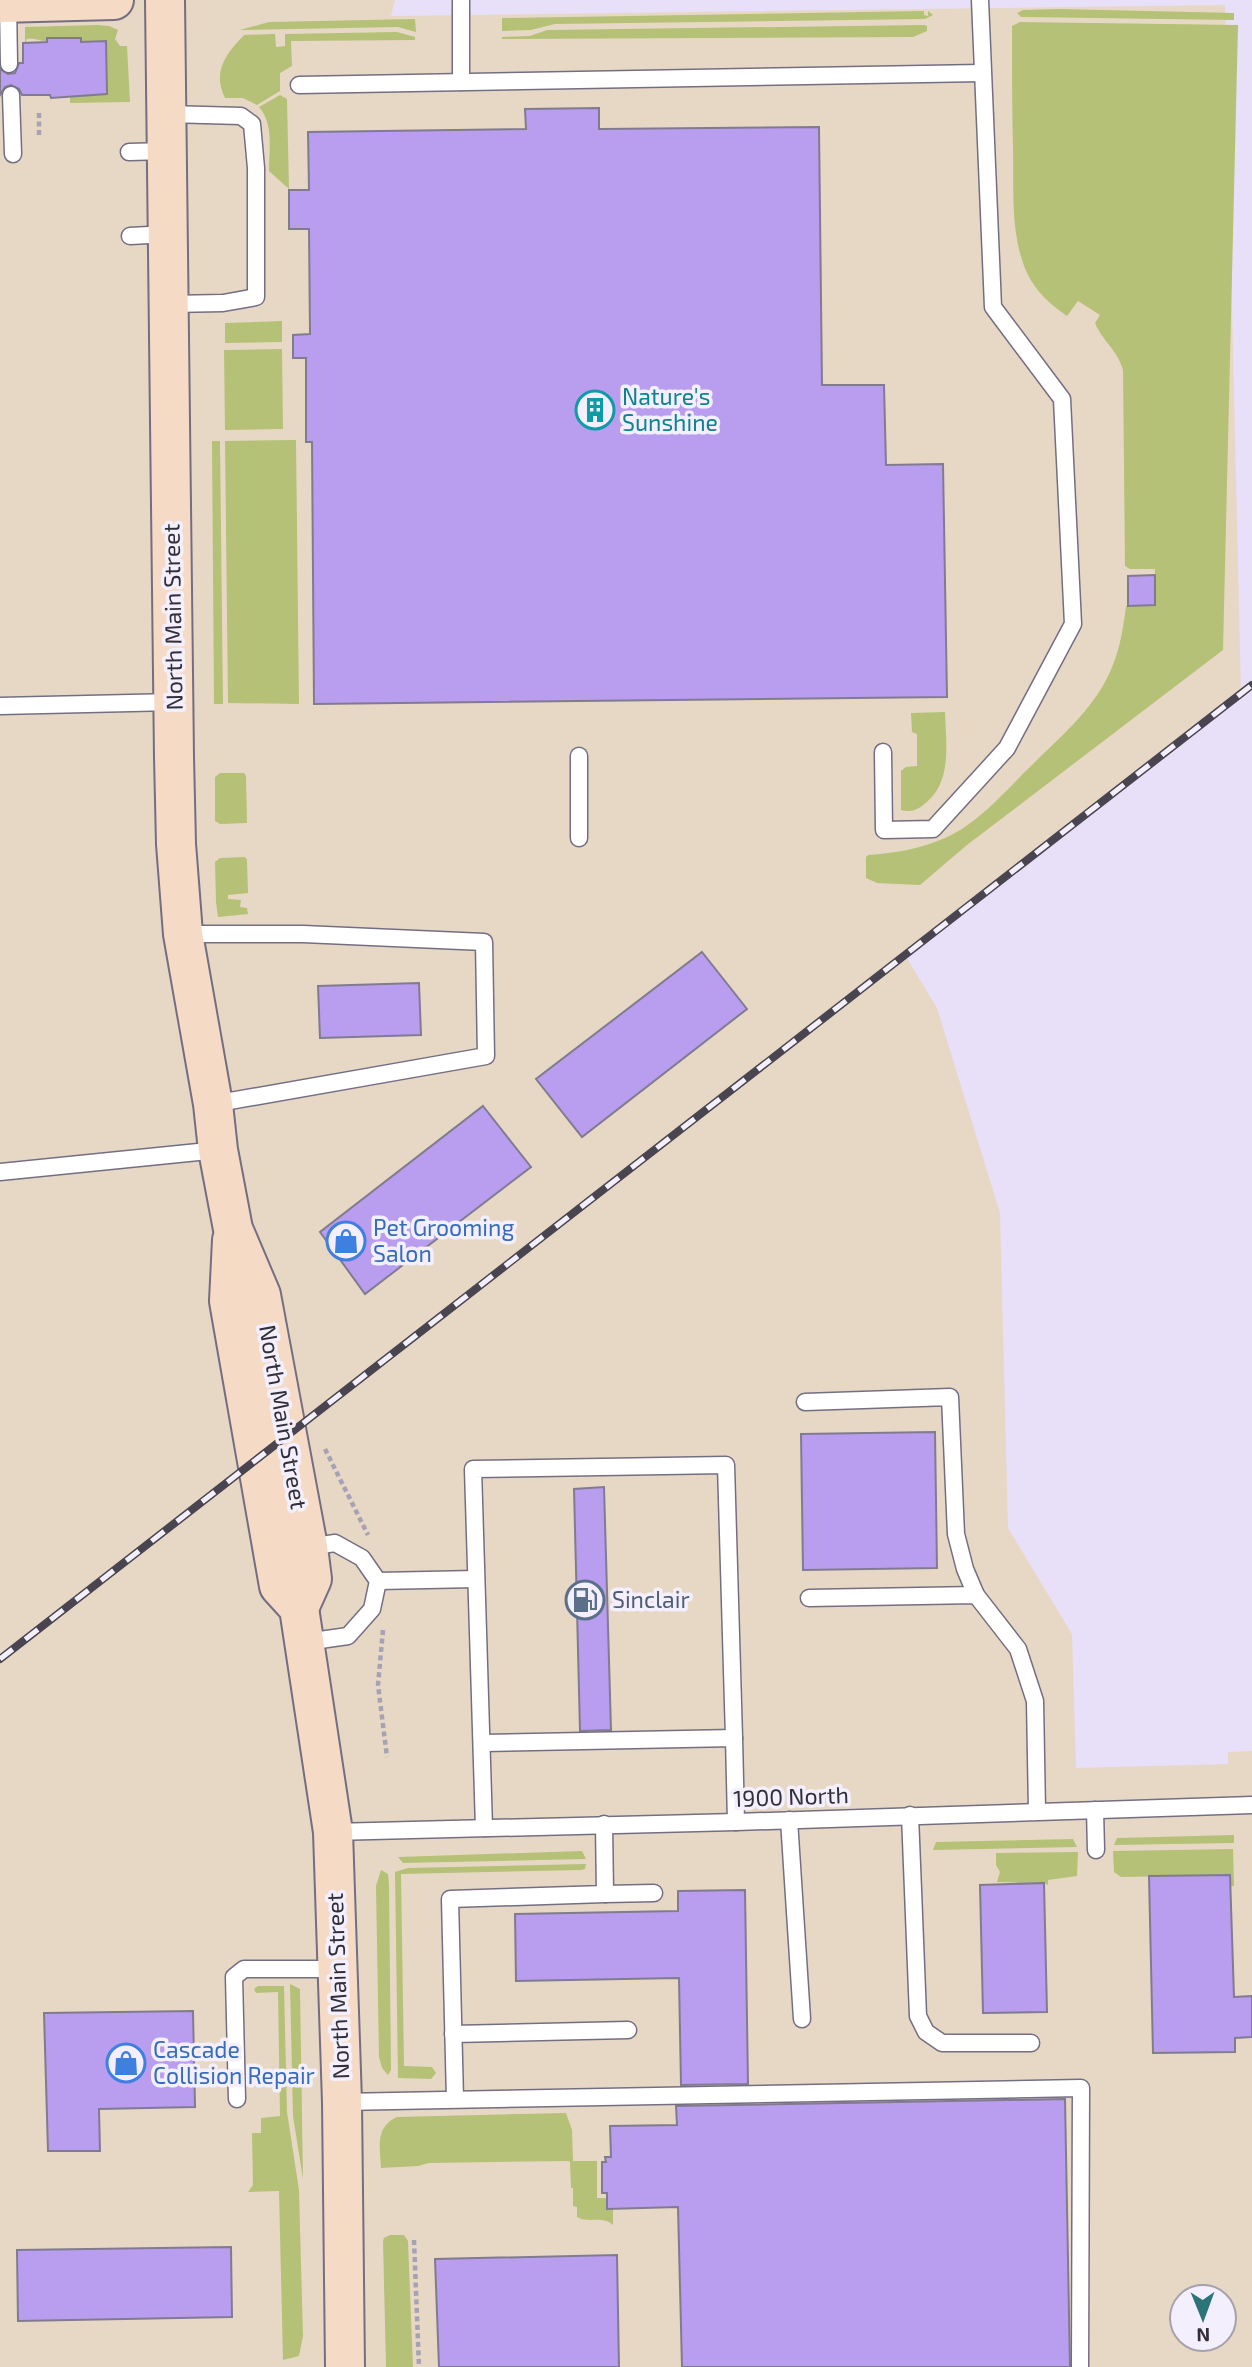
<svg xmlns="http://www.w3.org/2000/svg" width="1252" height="2367" font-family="'Exo 2',sans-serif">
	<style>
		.industrial { fill: #e7d8c5; fill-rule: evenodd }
		.green { fill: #b5c176 }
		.building { fill: #b99dee; stroke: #817b90; stroke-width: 2 }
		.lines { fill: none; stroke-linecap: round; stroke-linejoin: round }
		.lane-casing { stroke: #746e83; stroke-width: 19 }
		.secondary-casing { stroke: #746e83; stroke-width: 42 }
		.path { stroke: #a6a1b3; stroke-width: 4.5; stroke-dasharray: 5 3.5; stroke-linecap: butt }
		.lane { stroke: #fff; stroke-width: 16 }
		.secondary { stroke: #f5dac5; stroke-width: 38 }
		.rail-casing { stroke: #484550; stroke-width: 8 }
		.rail { stroke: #f3effd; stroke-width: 5; stroke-dasharray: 16; stroke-linecap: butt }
		.labels { text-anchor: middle; stroke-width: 7; stroke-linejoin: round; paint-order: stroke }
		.culture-label { font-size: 23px; fill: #0d838f; stroke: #f3effd; text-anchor: start }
		.street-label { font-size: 23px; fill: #312f38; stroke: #f3effd }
		.shop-label { font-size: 23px; fill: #366cbe; stroke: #f3effd; text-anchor: start }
		.service-label { font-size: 23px; fill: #4e5e75; stroke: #f3effd; text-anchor: start }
	</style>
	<rect width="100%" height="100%" fill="#e7e0f8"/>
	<path class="industrial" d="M0,0H395L391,16L1225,5L1241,693L905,955L937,1008L1000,1213L1008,1528L1072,1634L1076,1768L1228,1764V1752L1252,1751V2367H0ZM1182,2297H1224V2339H1182Z"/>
	<g class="green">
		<polygon points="1060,9 1234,13 1234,20 1021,17 1017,13 1023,10"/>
		<polygon points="924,11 924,15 928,16 928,11 933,15 925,19 555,24 531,30 502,31 502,18"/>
		<polygon points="415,19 416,32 398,27 240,30 269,22"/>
		<path d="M1020,22L1238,25L1223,650L967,845L920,885L877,883L866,878V857L868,855C895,853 920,849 945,838C979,823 1005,791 1031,766C1057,740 1087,715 1105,682C1118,659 1123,632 1126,606L1155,605V569H1130L1125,566L1123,370C1117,349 1103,342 1095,323L1100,315L1078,301L1067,316C1050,304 1036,292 1027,273C1010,235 1014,192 1013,150C1012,109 1012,67 1012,26Z"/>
		<path d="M97,25L109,26L118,30L115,39L120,46H127L130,102L70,103V97L107,94L106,41L81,42L80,38H48L47,42C40,41 36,38 27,39L25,43V27Z"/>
		<polygon points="924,25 927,26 927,31 913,37 502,39 502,37 530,36 547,30"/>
		<path d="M397,32L415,37V40L291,41L292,66L280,73V91L257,105L243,98H225C212,71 226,54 244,35L275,34L276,47L285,46V34Z"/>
		<path d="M280,95L287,99L289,189L269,171C269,150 274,124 259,107Z"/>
		<polygon points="282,321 282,342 225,343 225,323"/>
		<polygon points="282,349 283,429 225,430 224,350"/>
		<polygon points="296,440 299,704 228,703 225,441"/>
		<polygon points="212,441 220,441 223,704 214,704"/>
		<path d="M945,712C946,745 953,784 922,806C915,811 910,812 901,810V771L906,767L917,766V734L912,732L911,713Z"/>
		<polygon points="220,773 244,773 246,776 247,823 220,824 215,821 215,777"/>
		<polygon points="245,857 247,860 248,893 228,895 228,899 241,900 240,907 247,908 248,914 218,917 216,902 215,862 220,858"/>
		<polygon points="1234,1835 1234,1843 1114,1845 1117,1838"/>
		<polygon points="1073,1839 1077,1847 933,1850 936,1842"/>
		<polygon points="1233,1849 1234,1886 1231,1886 1230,1875 1121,1877 1114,1872 1113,1851"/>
		<polygon points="582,1851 586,1859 403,1863 398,1857"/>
		<polygon points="1078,1852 1077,1876 1048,1880 1048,1885 1044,1883 997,1882 1000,1872 996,1865 996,1853"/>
		<polygon points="586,1864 585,1869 581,1870 401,1874 404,2066 432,2067 436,2073 431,2079 398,2078 395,1872 408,1868"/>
		<polygon points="381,1870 388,1874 389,1885 391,2070 388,2075 382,2068 379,2057 376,1886"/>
		<polygon points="290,1984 300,1989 303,2179 293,2116"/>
		<polygon points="258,1986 284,1986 287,2112 299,2190 303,2336 299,2356 283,2360 279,2191 248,2192 253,2185 252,2133 261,2133 261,2118 280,2116 278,1992 256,1993 254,1989"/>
		<path d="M566,2113L572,2130L573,2161H597V2198H607L608,2208L613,2209V2225C602,2215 589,2224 577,2217V2207L573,2206V2188H571L570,2162L568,2161L429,2163L418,2166L381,2168C380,2147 375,2127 397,2117Z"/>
		<polygon points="390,2235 404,2235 408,2241 413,2367 386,2367 383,2241 384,2238"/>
	</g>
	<g class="building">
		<polygon points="47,38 81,38 81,42 106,41 107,94 51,98 50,95 22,95 19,89 11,85 5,87 0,95 0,69 8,74 15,73 19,63 23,63 23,43 47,42"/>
		<polygon points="599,108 599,129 819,127 822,385 884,385 886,465 943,464 947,697 314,704 312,442 306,442 306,358 293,358 293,335 310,334 309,229 289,229 289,190 309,190 308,132 526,129 525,109"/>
		<polygon points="1155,575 1155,605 1128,606 1128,576"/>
		<polygon points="702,952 747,1009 582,1137 536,1079"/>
		<polygon points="419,983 421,1035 320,1038 318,986"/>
		<polygon points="483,1106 531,1167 365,1294 320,1232"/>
		<polygon points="935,1432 937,1568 803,1570 801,1434"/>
		<polygon points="604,1487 611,1730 580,1731 574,1489"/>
		<polygon points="1230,1875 1234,1997 1252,1996 1252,2037 1235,2038 1235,2052 1153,2053 1149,1876"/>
		<polygon points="1044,1883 1047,2012 983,2013 980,1885"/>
		<polygon points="745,1890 748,2084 681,2085 679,1978 516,1981 515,1914 678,1911 678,1891"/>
		<polygon points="193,2011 195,2107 99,2109 100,2151 48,2151 44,2013"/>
		<polygon points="1065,2099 1070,2367 682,2367 678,2207 607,2209 607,2193 602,2193 602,2162 606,2162 605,2157 611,2157 610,2126 677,2125 676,2106"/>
		<polygon points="231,2247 232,2317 18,2321 17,2250"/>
		<polygon points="617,2255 619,2367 439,2367 435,2259"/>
	</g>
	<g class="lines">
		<defs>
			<g id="lane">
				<polyline points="461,0 461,82"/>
				<polyline points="8,3 9,64"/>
				<polyline points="299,85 982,73"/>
				<polyline points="11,95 13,154"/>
				<polyline points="167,114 241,116 252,124 256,168 256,297 223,303 170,304"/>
				<polyline points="129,152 167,151"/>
				<polyline points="130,236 168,234"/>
				<polyline points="0,706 174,702"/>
				<polyline points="883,752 884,830 933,829 1007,748 1073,624 1062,399 993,307 980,0"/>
				<polyline points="579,756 579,838"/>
				<polyline points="183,934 303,934 484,942 486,1056 213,1104"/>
				<polyline points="0,1172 218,1150"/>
				<polyline points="805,1402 950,1397 956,1534 965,1569 976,1595"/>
				<polyline points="378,1581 476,1579"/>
				<polyline points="809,1598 976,1595 1018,1649 1035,1701 1037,1811"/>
				<polyline points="306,1642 348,1636 372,1609 378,1581 362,1558 335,1543 308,1547"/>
				<polyline points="483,1743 734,1738 736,1822"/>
				<polyline points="1095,1810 1096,1850"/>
				<polyline points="910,1815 918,2016 926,2032 942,2043 1031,2043"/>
				<polyline points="789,1820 802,2019"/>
				<polyline points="484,1828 473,1469 726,1465 734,1738"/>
				<polyline points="333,1832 736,1822 1252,1805"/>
				<polyline points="605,1894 654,1893"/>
				<polyline points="453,2034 628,2030"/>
				<polyline points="237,2099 234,1977 244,1969 337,1969"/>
				<polyline points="455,2099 450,1899 605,1894 604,1824"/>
				<polyline points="342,2102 1081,2088 1080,2367"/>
			</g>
			<g id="secondary">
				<polyline points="165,0 174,757 176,844 183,934 213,1104 218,1150 233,1229 261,1295 308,1547 312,1579 299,1608"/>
				<polyline points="0,3 114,0"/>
				<polyline points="232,1240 229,1301 279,1586 299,1608 333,1832 342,2102 345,2367"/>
			</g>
		</defs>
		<use href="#lane" class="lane-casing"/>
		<use href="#secondary" class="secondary-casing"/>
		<g class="path">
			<polyline points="39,135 39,111"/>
			<polyline points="325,1449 368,1535"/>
			<polyline points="383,1630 378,1685 387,1757"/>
			<polyline points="414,2240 419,2367"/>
		</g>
		<use href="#lane" class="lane"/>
		<use href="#secondary" class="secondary"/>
		<defs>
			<polyline id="rail" points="0,1659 1252,685"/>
		</defs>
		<use href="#rail" class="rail-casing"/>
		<use href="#rail" class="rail"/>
	</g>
	<defs>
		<symbol id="building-ring" viewBox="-11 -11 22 22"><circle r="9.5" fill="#f3effd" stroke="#0f9aa8" stroke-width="1.5"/><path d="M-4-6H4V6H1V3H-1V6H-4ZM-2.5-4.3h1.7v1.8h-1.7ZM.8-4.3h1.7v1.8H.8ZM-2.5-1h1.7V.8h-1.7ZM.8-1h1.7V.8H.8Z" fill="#0f9aa8"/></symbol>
		<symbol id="shop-ring" viewBox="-11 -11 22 22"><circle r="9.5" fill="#f3effd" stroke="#3f7fe0" stroke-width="1.5"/><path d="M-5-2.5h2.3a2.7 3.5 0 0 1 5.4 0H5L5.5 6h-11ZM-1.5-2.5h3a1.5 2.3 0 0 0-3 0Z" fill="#3f7fe0"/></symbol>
		<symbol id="fuel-ring" viewBox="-11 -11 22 22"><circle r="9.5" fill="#f3effd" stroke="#5c6f8a" stroke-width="1.5"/><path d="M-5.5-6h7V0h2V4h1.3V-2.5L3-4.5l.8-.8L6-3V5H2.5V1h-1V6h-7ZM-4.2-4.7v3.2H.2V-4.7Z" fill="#5c6f8a"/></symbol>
	</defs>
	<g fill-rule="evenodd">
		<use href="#building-ring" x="573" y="388" width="44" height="44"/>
		<use href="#shop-ring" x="324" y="1219" width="44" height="44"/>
		<use href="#fuel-ring" x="563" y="1578" width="44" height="44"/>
		<use href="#shop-ring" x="104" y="2041" width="44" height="44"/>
	</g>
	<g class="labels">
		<g class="culture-label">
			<text x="622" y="405">Nature's<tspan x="622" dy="26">Sunshine</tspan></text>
		</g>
		<g class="street-label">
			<text transform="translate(173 617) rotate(-91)" y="8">North Main Street</text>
			<text transform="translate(283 1417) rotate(80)" y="8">North Main Street</text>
			<text transform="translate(791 1797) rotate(-2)" y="8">1900 North</text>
			<text transform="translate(338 1986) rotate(-92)" y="8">North Main Street</text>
		</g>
		<g class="shop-label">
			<text x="373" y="1236">Pet Grooming<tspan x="373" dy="26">Salon</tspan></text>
			<text x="153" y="2058">Cascade<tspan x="153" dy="26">Collision Repair</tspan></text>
		</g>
		<g class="service-label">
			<text x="612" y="1608">Sinclair</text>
		</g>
	</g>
	<g transform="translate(1203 2318) rotate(179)"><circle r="33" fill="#f3effd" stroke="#a5a2ae" stroke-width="2"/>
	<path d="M0-5L12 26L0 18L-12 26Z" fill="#2b7578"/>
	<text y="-10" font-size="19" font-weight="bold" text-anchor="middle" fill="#312f38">N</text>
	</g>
</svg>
